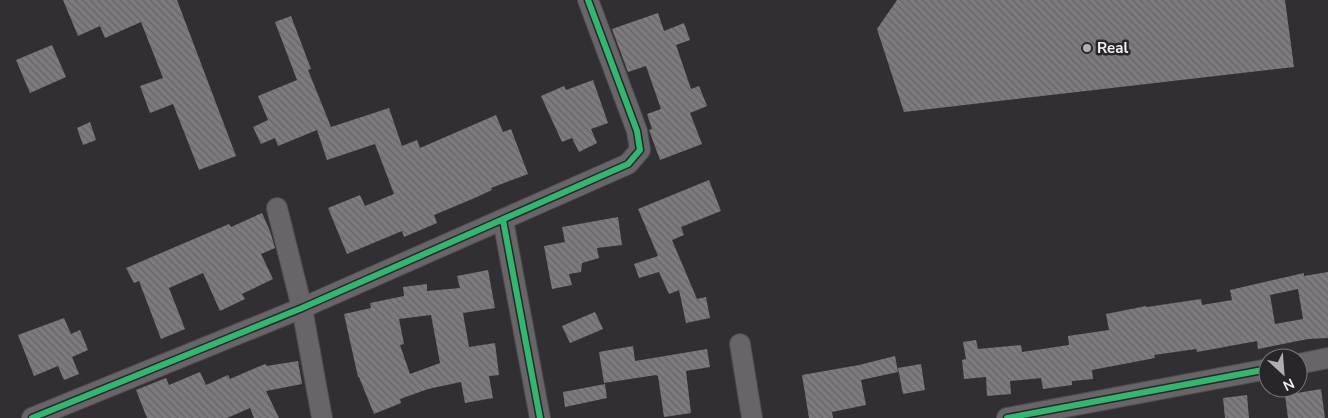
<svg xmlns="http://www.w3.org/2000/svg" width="1328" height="418" font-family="'Nunito Sans',sans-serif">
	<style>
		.building { fill: url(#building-back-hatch); fill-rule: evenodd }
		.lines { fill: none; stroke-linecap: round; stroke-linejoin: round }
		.street-casing { stroke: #4d4b4f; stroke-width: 22 }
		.street { stroke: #676568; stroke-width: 20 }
		.cycleway-casing { stroke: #28252b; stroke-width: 9 }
		.cycleway { stroke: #33b770; stroke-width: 6 }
		.poi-dot { fill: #b1aeb3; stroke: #28252b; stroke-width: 2 }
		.labels { text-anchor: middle; stroke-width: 5; stroke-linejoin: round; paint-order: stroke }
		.poi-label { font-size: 15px; font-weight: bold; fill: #f5f3f8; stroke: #28252b; text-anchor: start }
	</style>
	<defs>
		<pattern id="building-back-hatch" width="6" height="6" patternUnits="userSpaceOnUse" patternTransform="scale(1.25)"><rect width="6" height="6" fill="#7d7b7f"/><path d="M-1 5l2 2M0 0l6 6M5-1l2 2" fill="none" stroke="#666467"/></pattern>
	</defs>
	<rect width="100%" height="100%" fill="#322f34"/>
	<g class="building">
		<polygon points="63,0 177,0 236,156 199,170 173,104 150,113 140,86 163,78 141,22 105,38 100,26 78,36"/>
		<polygon points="897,0 1285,0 1294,67 904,112 877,29"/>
		<polygon points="658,13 664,31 684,23 690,40 676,45 691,89 699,86 707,106 690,113 702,144 660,160 649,130 652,129 647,114 661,109 646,66 628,72 612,29"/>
		<polygon points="291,16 311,69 308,70 331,127 389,108 402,146 417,140 420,148 496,115 503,132 511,129 528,174 491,188 492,190 477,197 434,215 437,223 404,237 402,231 347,254 328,208 360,195 365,206 394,194 375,144 327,160 317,130 278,146 275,138 261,144 253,127 268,120 258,96 297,80 275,22"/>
		<polygon points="52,45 66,77 30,93 16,60"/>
		<polygon points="593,80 608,123 591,129 597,143 579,152 572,138 562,142 541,96 564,86 566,90"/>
		<polygon points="90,122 96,140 83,145 77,128"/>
		<polygon points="709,180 721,211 681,227 684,235 672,240 697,299 706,297 710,318 686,323 679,290 669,294 659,272 639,278 634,264 658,256 638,209"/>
		<polygon points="262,213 270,231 275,248 261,254 273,279 242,294 245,299 220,311 203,273 169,288 185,329 161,339 139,281 134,283 126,268 229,224 231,227"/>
		<polygon points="618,217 622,245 597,248 599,258 582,263 581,272 569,274 572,285 552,289 544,246 565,242 562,227"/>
		<path d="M488,270L495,308L463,313L469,347L495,343L499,375L489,376L493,398L465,403L461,382L428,389L400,399L401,403L374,414L359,377H358L344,314L371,308L370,303L404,296L403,287L427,284V291L460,288L457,276ZM431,315L440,363L410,374L400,345L404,344L399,319Z"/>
		<path d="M1328,272V338L1308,339L1258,349L1257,341L1197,352L1196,349L1154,355L1155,358L1092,370L1093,379L1072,381V385L1043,389L1041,378L1010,381L1011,394L987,396L986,377L964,379L962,360L966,359L963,342L976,340L978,349L1021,345L1022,352L1069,345L1068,336L1109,330L1106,314L1146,306L1147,307L1201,299L1202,305L1232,300L1230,290L1304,273V276ZM1298,289L1303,319L1275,324L1270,295Z"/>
		<polygon points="595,312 603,329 570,343 562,326"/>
		<polygon points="64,318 71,334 80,330 88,350 72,357 79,374 64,380 58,366 34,376 18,335"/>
		<polygon points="633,346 635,361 707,349 710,367 686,371 691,413 664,417 658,376 656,375 604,383 599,352"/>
		<polygon points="895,356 898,372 861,380 866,405 832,412 833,418 809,418 802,375 859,365"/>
		<polygon points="298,361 302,384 266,391 279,418 254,418 250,408 227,418 147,418 136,390 166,378 169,385 200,372 206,385 228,375 230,379 265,364 267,366"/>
		<polygon points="921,364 925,390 903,394 898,368"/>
		<polygon points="605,384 607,398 565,407 563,392"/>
		<polygon points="1321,389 1325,418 1288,418 1285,395"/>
		<polygon points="1247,395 1249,418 1225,418 1223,398"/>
	</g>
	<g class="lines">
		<defs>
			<g id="street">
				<polyline points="277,208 302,308 322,418"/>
				<polyline points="503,220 540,418"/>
				<polyline points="740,344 752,418"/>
				<polyline points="1298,364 1328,358"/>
				<polyline points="32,418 302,308 628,164 640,150 637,131 588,0"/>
				<polyline points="1007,418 1268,369"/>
			</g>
		</defs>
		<use href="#street" class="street-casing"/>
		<use href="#street" class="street"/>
		<defs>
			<g id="cycleway">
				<polyline points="503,220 540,418"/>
				<polyline points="32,418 302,308 628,164 640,150 637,131 588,0"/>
				<polyline points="1007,418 1268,369"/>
			</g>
		</defs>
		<use href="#cycleway" class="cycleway-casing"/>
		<use href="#cycleway" class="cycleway"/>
	</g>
	<circle class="poi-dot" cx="1087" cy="48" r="5"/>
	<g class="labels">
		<g class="poi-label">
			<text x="1097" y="53">Real</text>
		</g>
	</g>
	<g transform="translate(1283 373) rotate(154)"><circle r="24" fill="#28252b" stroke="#7a777d"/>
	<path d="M0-4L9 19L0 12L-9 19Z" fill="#b1aeb3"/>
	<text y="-8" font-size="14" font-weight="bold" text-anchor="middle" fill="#f5f3f8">N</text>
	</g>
</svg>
